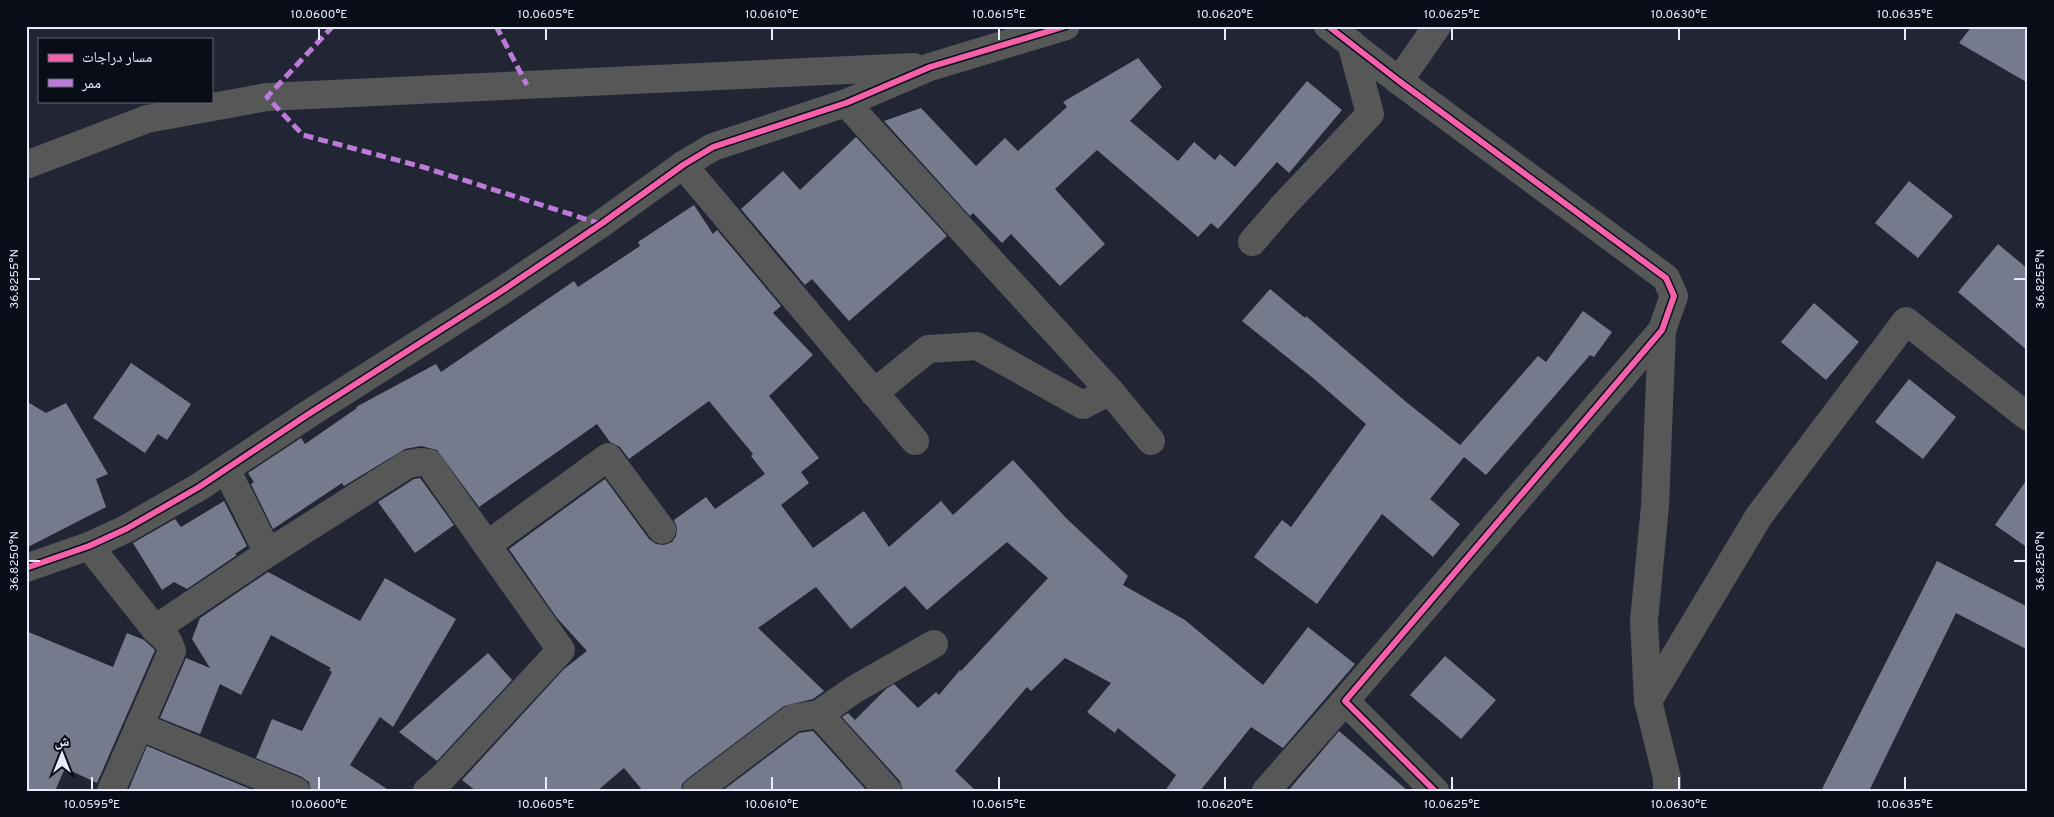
<svg xmlns="http://www.w3.org/2000/svg" width="2054" height="817" font-family="Overpass,'Noto Naskh Arabic',sans-serif">
	<style>
		.building { fill: #757a8c }
		.lines { fill: none; stroke-linecap: round; stroke-linejoin: round }
		.minor { stroke: #565757; stroke-width: 28 }
		.quiet { stroke: #bd7bd9; stroke-width: 5; stroke-dasharray: 10 5; stroke-linecap: butt }
		.cycleway-casing { stroke: #090d18; stroke-width: 9 }
		.cycleway { stroke: #f560ab; stroke-width: 6 }
		.ticks { fill: none; stroke: #e6ecfe; stroke-width: 2 }
		.neatline { fill: none; stroke: #e6ecfe; stroke-width: 2 }
		.ticks-label { font-size: 12px; text-anchor: middle; fill: #e6ecfe }
	</style>
	<rect width="100%" height="100%" fill="#222634"/>
	<g class="building">
		<polygon points="1972,26 2016,26 2028,31 2028,83 1959,43"/>
		<polygon points="1138,58 1162,87 1130,121 1178,161 1194,142 1215,160 1220,154 1235,167 1307,81 1342,110 1289,173 1277,162 1218,229 1211,223 1198,237 1097,150 1055,189 1105,244 1060,286 1011,234 1002,243 973,213 970,216 884,121 921,108 976,166 1005,138 1018,151 1067,107 1063,102"/>
		<polygon points="856,137 947,236 849,321 812,279 805,285 741,209 783,171 800,190"/>
		<polygon points="1909,181 1953,216 1918,258 1875,223"/>
		<polygon points="694,205 713,234 717,230 781,306 773,313 813,355 769,396 819,458 801,472 809,483 781,505 813,548 864,511 889,547 941,501 953,515 1013,460 1066,518 1128,576 1123,585 1185,620 1263,685 1308,627 1355,664 1283,748 1251,727 1200,791 1165,791 1176,775 1118,728 1115,733 1087,712 1111,683 1065,658 1031,691 1027,687 955,771 976,791 903,791 900,781 842,717 848,713 855,720 886,689 894,684 918,708 936,692 939,695 960,670 961,671 1048,578 1007,542 927,610 905,586 851,629 816,587 758,628 824,691 813,699 784,706 687,779 682,784 681,791 643,791 624,768 597,791 476,791 462,780 564,669 587,651 557,618 509,549 605,479 649,539 656,544 664,545 672,542 676,536 677,528 674,520 706,497 715,509 765,474 751,456 753,454 709,401 629,459 620,447 610,442 597,424 479,507 437,450 421,446 405,449 344,486 342,483 273,529 251,484 254,482 248,473 301,438 305,444 357,408 356,407 436,364 441,372 574,281 578,287 640,246 638,242"/>
		<polygon points="1998,244 2028,269 2028,351 1958,292"/>
		<polygon points="1270,289 1305,318 1306,316 1405,401 1460,445 1538,356 1546,362 1583,311 1612,332 1594,357 1590,355 1486,475 1464,457 1430,499 1460,524 1433,557 1382,514 1317,604 1254,557 1282,520 1291,527 1366,424 1313,378 1242,321"/>
		<polygon points="1814,303 1859,342 1826,380 1781,342"/>
		<polygon points="131,363 191,404 167,440 158,434 145,453 93,418"/>
		<polygon points="1909,379 1956,417 1923,459 1875,422"/>
		<polygon points="26,401 46,413 66,403 108,474 96,479 106,507 26,548"/>
		<polygon points="420,478 454,525 415,553 378,502 414,479"/>
		<polygon points="2028,478 2028,548 1995,525"/>
		<polygon points="224,501 247,546 235,554 237,555 187,589 174,582 162,590 133,543 175,519 181,527"/>
		<polygon points="1937,561 2028,607 2028,650 1956,613 1869,791 1821,791"/>
		<polygon points="268,572 360,621 385,578 456,619 393,727 380,717 350,765 390,791 311,791 309,782 302,777 256,758 272,719 302,731 332,672 329,670 331,668 271,635 241,695 220,684 200,734 160,718 186,658 210,668 192,639 200,618"/>
		<polygon points="26,631 113,667 127,633 144,640 155,650 97,783 65,768 55,791 26,791"/>
		<polygon points="488,653 512,680 437,761 399,732"/>
		<polygon points="1445,656 1496,700 1461,739 1410,695"/>
		<polygon points="813,731 867,791 722,791 799,733"/>
		<polygon points="1339,731 1408,791 1288,791"/>
		<polygon points="147,746 255,791 128,791"/>
	</g>
	<g class="lines">
		<g class="minor">
			<polyline points="1328,26 1399,81 1666,278 1674,296 1662,330 1345,701 1435,791"/>
			<polyline points="1399,81 1437,26"/>
			<polyline points="846,103 1110,391 1151,441"/>
			<polyline points="26,165 147,119 267,97 914,67"/>
			<polyline points="683,165 915,441"/>
			<polyline points="1252,242 1284,205 1370,114 1351,43"/>
			<polyline points="1662,330 1655,506 1644,621 1648,701 1667,778 1667,791"/>
			<polyline points="874,393 928,349 977,346 1083,405 1110,391"/>
			<polyline points="226,469 268,553"/>
			<polyline points="487,545 608,457 662,530"/>
			<polyline points="89,546 155,629 168,641 172,651 111,791"/>
			<polyline points="26,568 89,546 126,529 199,487 307,415 500,292 601,224 683,165 713,147 846,103 930,67 1066,26"/>
			<polyline points="155,629 268,553 408,464 420,462 429,463 561,650 443,777 427,791"/>
			<polyline points="1648,701 1759,516 1906,321 2028,417"/>
			<polyline points="139,726 296,791"/>
			<polyline points="696,791 793,718 819,714"/>
			<polyline points="888,791 819,714 855,689 934,644"/>
			<polyline points="1266,791 1345,701"/>
		</g>
		<g class="quiet">
			<polyline points="333,26 267,97 303,135 423,167 601,224"/>
			<polyline points="496,26 527,85"/>
		</g>
		<defs>
			<g id="cycleway">
				<polyline points="1328,26 1399,81 1666,278 1674,296 1662,330 1345,701 1435,791"/>
				<polyline points="26,568 89,546 126,529 199,487 307,415 500,292 601,224 683,165 713,147 846,103 930,67 1066,26"/>
			</g>
		</defs>
		<use href="#cycleway" class="cycleway-casing"/>
		<use href="#cycleway" class="cycleway"/>
	</g>
	<path class="ticks" d="M319,28V40M546,28V40M772,28V40M999,28V40M1225,28V40M1452,28V40M1679,28V40M1905,28V40M28,279H40M2014,279H2026M28,561H40M2014,561H2026M92,777V790M319,777V790M546,777V790M772,777V790M999,777V790M1225,777V790M1452,777V790M1679,777V790M1905,777V790"/>
	<rect width="2054" height="817" fill="none" stroke="#090d18" stroke-width="55"/>
	<rect x="38" y="38" width="175" height="65" fill="#090d18" stroke="#616674"/>
	<rect x="48" y="54" width="25" height="8" fill="#f560ab" stroke="#616674"/>
	<text x="82" y="62" font-size="15" fill="#e6ecfe">مسار دراجات</text>
	<rect x="48" y="79" width="25" height="8" fill="#bd7bd9" stroke="#616674"/>
	<text x="82" y="88" font-size="15" fill="#e6ecfe">ممر</text>
	<g transform="translate(62 754)" stroke="#090d18" stroke-width="4" paint-order="stroke">
	<path d="M0-4L9 19L0 12L-9 19Z" fill="#e6ecfe"/>
	<text y="-8" font-size="14" font-weight="bold" text-anchor="middle" fill="#e6ecfe">ش</text>
	</g>
	<rect x="28" y="28" width="1998" height="762" class="neatline"/>
	<g class="ticks-label">
		<text x="319" y="18">10.0600°E</text>
		<text x="546" y="18">10.0605°E</text>
		<text x="772" y="18">10.0610°E</text>
		<text x="999" y="18">10.0615°E</text>
		<text x="1225" y="18">10.0620°E</text>
		<text x="1452" y="18">10.0625°E</text>
		<text x="1679" y="18">10.0630°E</text>
		<text x="1905" y="18">10.0635°E</text>
		<text transform="translate(14 279) rotate(-90)" y="4">36.8255°N</text>
		<text transform="translate(2040 279) rotate(-90)" y="4">36.8255°N</text>
		<text transform="translate(14 561) rotate(-90)" y="4">36.8250°N</text>
		<text transform="translate(2040 561) rotate(-90)" y="4">36.8250°N</text>
		<text x="92" y="808">10.0595°E</text>
		<text x="319" y="808">10.0600°E</text>
		<text x="546" y="808">10.0605°E</text>
		<text x="772" y="808">10.0610°E</text>
		<text x="999" y="808">10.0615°E</text>
		<text x="1225" y="808">10.0620°E</text>
		<text x="1452" y="808">10.0625°E</text>
		<text x="1679" y="808">10.0630°E</text>
		<text x="1905" y="808">10.0635°E</text>
	</g>
</svg>
